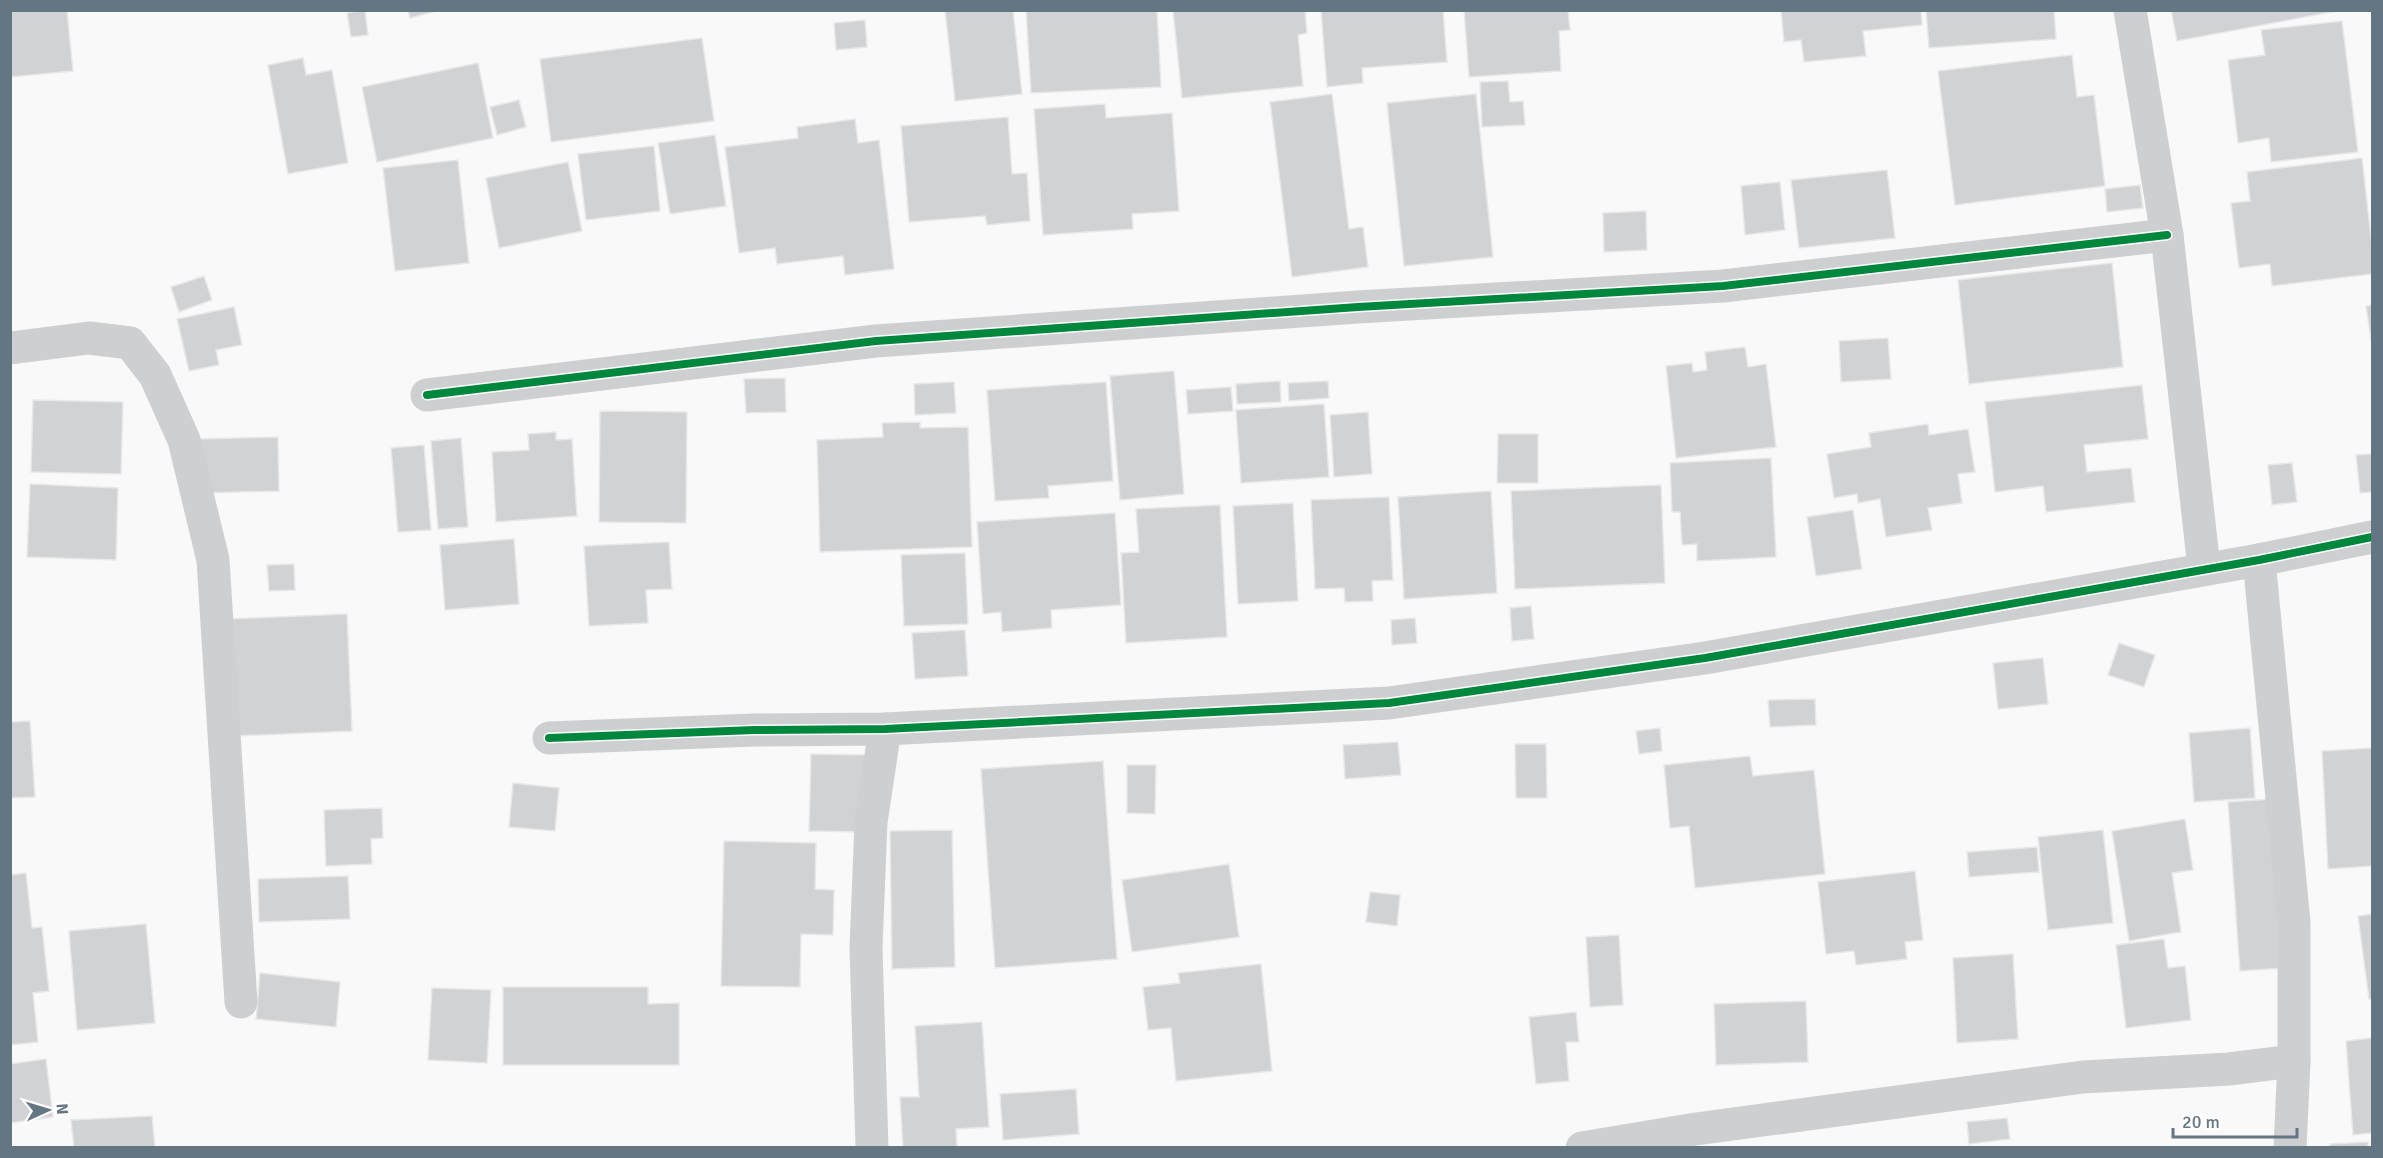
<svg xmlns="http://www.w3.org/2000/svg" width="2383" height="1158" font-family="Signika,sans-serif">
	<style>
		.building { fill: #d0d2d3; stroke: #e8e8e8; stroke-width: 1.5 }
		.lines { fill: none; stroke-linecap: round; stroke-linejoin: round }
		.minor { stroke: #cecfd0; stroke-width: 33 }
		.cycleway-casing { stroke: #fff; stroke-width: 11 }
		.cycleway { stroke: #00873e; stroke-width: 8 }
	</style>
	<rect width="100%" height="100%" fill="#f9f9f9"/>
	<g class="building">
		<polygon points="10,10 67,10 73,71 10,77"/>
		<polygon points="365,10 368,35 351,37 347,13"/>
		<polygon points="408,10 433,10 433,12 410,18"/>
		<polygon points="945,10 1013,10 1022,94 955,101"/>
		<polygon points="1026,10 1157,10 1161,87 1031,93"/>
		<polygon points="1173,10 1305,10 1307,33 1298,35 1303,86 1182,98"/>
		<polygon points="1321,10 1443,10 1447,62 1362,68 1363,83 1327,87"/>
		<polygon points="1464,10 1568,10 1570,30 1559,31 1561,71 1469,77"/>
		<polygon points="1781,10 1921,10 1922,25 1863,31 1866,56 1804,62 1801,40 1784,42"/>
		<polygon points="1926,10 2054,10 2056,39 1929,48"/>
		<polygon points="2171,10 2342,10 2177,41"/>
		<polygon points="865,20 867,47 836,50 834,23"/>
		<polygon points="2342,21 2358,152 2271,162 2269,138 2238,143 2228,60 2265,55 2261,30"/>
		<polygon points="702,38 714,121 551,142 540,59"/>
		<polygon points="2072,55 2077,97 2094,95 2105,186 1955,205 1938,71"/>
		<polygon points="303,58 306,75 332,70 348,163 288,174 268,65"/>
		<polygon points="478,63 493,138 377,162 362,87"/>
		<polygon points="1508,81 1510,102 1523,101 1525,125 1482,127 1480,82"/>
		<polygon points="1332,94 1349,229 1363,227 1368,267 1292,277 1270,102"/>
		<polygon points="1476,94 1493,257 1404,266 1387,103"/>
		<polygon points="519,100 526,127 497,135 490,107"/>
		<polygon points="1105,104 1106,118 1172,113 1179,211 1132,214 1133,229 1043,235 1034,109"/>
		<polygon points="1008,117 1012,174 1027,173 1030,221 987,225 985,216 909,222 901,126"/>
		<polygon points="855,119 858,143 879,140 894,269 845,275 843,256 777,264 775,248 739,253 725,147 798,138 797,127"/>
		<polygon points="715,135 726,206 670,214 658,143"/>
		<polygon points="654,146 660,211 586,220 578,154"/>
		<polygon points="2362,158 2372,246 2372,274 2272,286 2270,264 2239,268 2231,203 2250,201 2247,172"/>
		<polygon points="458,160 469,263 395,271 383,168"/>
		<polygon points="568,162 582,231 499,248 486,178"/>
		<polygon points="1887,170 1895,238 1799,248 1791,180"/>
		<polygon points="1780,182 1785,230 1745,235 1741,186"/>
		<polygon points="2140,185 2143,208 2107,212 2105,189"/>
		<polygon points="1646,211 1647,250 1604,252 1603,213"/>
		<polygon points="2112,263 2123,367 1969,384 1958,280"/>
		<polygon points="204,276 212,300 179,312 171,287"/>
		<polygon points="2372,305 2372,346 2366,306"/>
		<polygon points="234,307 242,345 216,350 219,365 189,371 177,319"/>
		<polygon points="1888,338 1891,379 1841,382 1839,341"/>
		<polygon points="1745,347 1748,367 1766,364 1776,447 1676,458 1666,366 1692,363 1693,372 1707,370 1705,352"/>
		<polygon points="1174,371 1184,494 1120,500 1110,376"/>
		<polygon points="785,378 786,412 746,413 744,379"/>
		<polygon points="1280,381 1281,402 1237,404 1236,384"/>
		<polygon points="1328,381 1329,398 1289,401 1288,383"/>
		<polygon points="954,382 956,413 915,415 914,384"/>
		<polygon points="1106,382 1113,481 1048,486 1049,498 995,501 987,390"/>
		<polygon points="2142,385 2148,439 2084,445 2087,472 2131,468 2135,502 2046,512 2043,486 1995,492 1985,402"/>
		<polygon points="1231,387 1233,411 1188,414 1186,390"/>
		<polygon points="33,400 123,402 121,474 31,472"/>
		<polygon points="1324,404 1329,477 1241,483 1236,410"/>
		<polygon points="600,411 687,412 686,523 599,522"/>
		<polygon points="1368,412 1372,474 1334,477 1330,415"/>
		<polygon points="920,422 920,428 968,427 972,547 820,552 817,440 883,437 882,423"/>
		<polygon points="1928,424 1929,435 1968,429 1975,472 1958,474 1962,503 1928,508 1932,530 1886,537 1880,499 1858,503 1857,494 1834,498 1827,454 1871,447 1869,433"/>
		<polygon points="556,432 556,440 572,439 577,516 496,522 492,452 529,450 528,434"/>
		<polygon points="1498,434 1538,434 1538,483 1497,483"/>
		<polygon points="278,437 279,491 201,493 199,439"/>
		<polygon points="461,438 468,527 438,529 431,441"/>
		<polygon points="424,445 431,530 398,532 391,448"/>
		<polygon points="2372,454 2372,492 2360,493 2356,455"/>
		<polygon points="1771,458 1776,557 1697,561 1697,544 1682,545 1680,512 1672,512 1670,463"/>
		<polygon points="2292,463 2297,502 2272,505 2268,465"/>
		<polygon points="30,484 118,488 116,560 27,557"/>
		<polygon points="1661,485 1665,583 1515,589 1511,491"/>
		<polygon points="1491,491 1497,593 1404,599 1398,497"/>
		<polygon points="1389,497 1393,580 1372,581 1373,601 1345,602 1344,588 1315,589 1311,500"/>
		<polygon points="1293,503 1298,601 1238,604 1233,506"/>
		<polygon points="1220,505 1227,637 1126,643 1121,553 1139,552 1136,509"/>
		<polygon points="1853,510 1862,569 1816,576 1807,517"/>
		<polygon points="1115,513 1121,605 1051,610 1052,628 1002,632 1001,612 983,614 977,522"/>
		<polygon points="514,539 519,604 445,610 440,545"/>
		<polygon points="669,542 672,589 646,590 648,623 589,626 584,546"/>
		<polygon points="965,553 968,624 904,626 901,555"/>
		<polygon points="294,564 295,590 269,591 267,565"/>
		<polygon points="1531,606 1534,639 1512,641 1510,608"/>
		<polygon points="347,614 352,731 234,736 229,619"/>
		<polygon points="1415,618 1417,643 1392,645 1391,620"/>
		<polygon points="965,630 968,676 915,679 912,633"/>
		<polygon points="2119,643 2155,655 2144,687 2108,675"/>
		<polygon points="2043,658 2048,704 1998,709 1993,663"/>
		<polygon points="1815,699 1816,725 1770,727 1768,700"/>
		<polygon points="30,721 35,797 10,798 10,722"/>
		<polygon points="1660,728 1662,751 1639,754 1636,731"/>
		<polygon points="2250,728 2255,798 2194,802 2189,733"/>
		<polygon points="1398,742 1401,775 1345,779 1343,745"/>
		<polygon points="1515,744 1546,744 1547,798 1516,798"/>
		<polygon points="2372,748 2372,866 2328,869 2322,751"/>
		<polygon points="811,754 866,755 865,832 809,831"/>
		<polygon points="1750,756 1753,776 1814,770 1825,874 1695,888 1689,826 1670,828 1664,765"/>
		<polygon points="1103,761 1117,959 995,968 981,769"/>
		<polygon points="1127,765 1156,765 1155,814 1127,813"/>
		<polygon points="513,783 559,788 555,831 509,827"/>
		<polygon points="2272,799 2284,968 2240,971 2228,802"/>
		<polygon points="382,808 383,838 371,839 372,864 326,866 324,810"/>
		<polygon points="2185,819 2193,870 2172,873 2181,932 2129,941 2112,831"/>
		<polygon points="952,830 955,967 892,969 890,831"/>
		<polygon points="2103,830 2113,923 2048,930 2038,837"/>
		<polygon points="724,841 816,843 815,889 834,890 833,935 801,934 800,987 721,986"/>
		<polygon points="2037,847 2039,872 1969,877 1967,852"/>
		<polygon points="1229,864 1239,937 1132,952 1122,880"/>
		<polygon points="1915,871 1923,940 1905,942 1907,959 1856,965 1854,951 1826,954 1818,882"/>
		<polygon points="26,873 32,928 42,927 49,991 33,993 38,1042 10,1045 10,875"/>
		<polygon points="348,876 350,919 259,922 258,879"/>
		<polygon points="1370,892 1400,895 1397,926 1366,922"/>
		<polygon points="2372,914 2372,999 2369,999 2358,916"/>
		<polygon points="146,924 155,1023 77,1030 69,931"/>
		<polygon points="1619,935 1623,1005 1590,1007 1586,937"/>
		<polygon points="2164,939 2168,968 2185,966 2191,1020 2126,1028 2116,945"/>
		<polygon points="2013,954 2018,1039 1957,1043 1953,958"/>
		<polygon points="1261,964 1272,1071 1176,1081 1171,1028 1148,1030 1143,987 1180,983 1178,973"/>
		<polygon points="260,973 340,982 336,1027 256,1019"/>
		<polygon points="503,987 648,987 648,1004 679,1003 679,1065 503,1065"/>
		<polygon points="432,988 491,990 487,1063 428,1060"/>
		<polygon points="1806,1001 1808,1062 1716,1065 1714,1004"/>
		<polygon points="1576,1012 1579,1042 1566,1042 1569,1081 1536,1084 1529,1017"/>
		<polygon points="982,1022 989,1127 956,1129 957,1147 903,1148 900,1097 919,1097 915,1026"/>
		<polygon points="2372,1038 2372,1133 2353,1135 2346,1041"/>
		<polygon points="46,1059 53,1117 10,1123 10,1064"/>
		<polygon points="1076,1089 1079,1134 1003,1140 1000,1094"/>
		<polygon points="152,1116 155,1148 74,1148 71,1120"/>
		<polygon points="2007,1118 2010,1139 1969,1144 1967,1122"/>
		<polygon points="2368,1142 2368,1148 2330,1148 2330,1144"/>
	</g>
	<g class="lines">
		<g class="minor">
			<polyline points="2130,10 2167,235 2204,568"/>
			<polyline points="10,348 89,338 130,343 155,375 184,440 213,560 241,1002"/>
			<polyline points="427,395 876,341 1358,307 1723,286 2167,235"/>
			<polyline points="2259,560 2294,922 2294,1061 2290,1148"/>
			<polyline points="549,738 754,730 885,729 1389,703 1705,658 2259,560 2372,537"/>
			<polyline points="872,1148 866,948 871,822 885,729"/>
			<polyline points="1582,1148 1696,1129 2083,1077 2229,1069 2294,1061"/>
		</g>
		<defs>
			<g id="cycleway">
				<polyline points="427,395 876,341 1358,307 1723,286 2167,235"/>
				<polyline points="549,738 754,730 885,729 1389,703 1705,658 2259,560 2372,537"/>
			</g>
		</defs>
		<use href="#cycleway" class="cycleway-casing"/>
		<use href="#cycleway" class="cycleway"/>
	</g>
	<rect width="2383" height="1158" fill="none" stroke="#657683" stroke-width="24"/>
	<g transform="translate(48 1110) rotate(86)" stroke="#ffffff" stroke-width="4.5" paint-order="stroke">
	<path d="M0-4.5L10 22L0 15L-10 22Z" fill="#657683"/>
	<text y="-9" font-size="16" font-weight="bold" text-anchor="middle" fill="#657683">N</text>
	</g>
	<path d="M2173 1128v9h124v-9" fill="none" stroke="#657683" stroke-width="3"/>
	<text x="2182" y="1128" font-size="18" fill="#657683" stroke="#ffffff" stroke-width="4.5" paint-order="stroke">20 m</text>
</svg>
